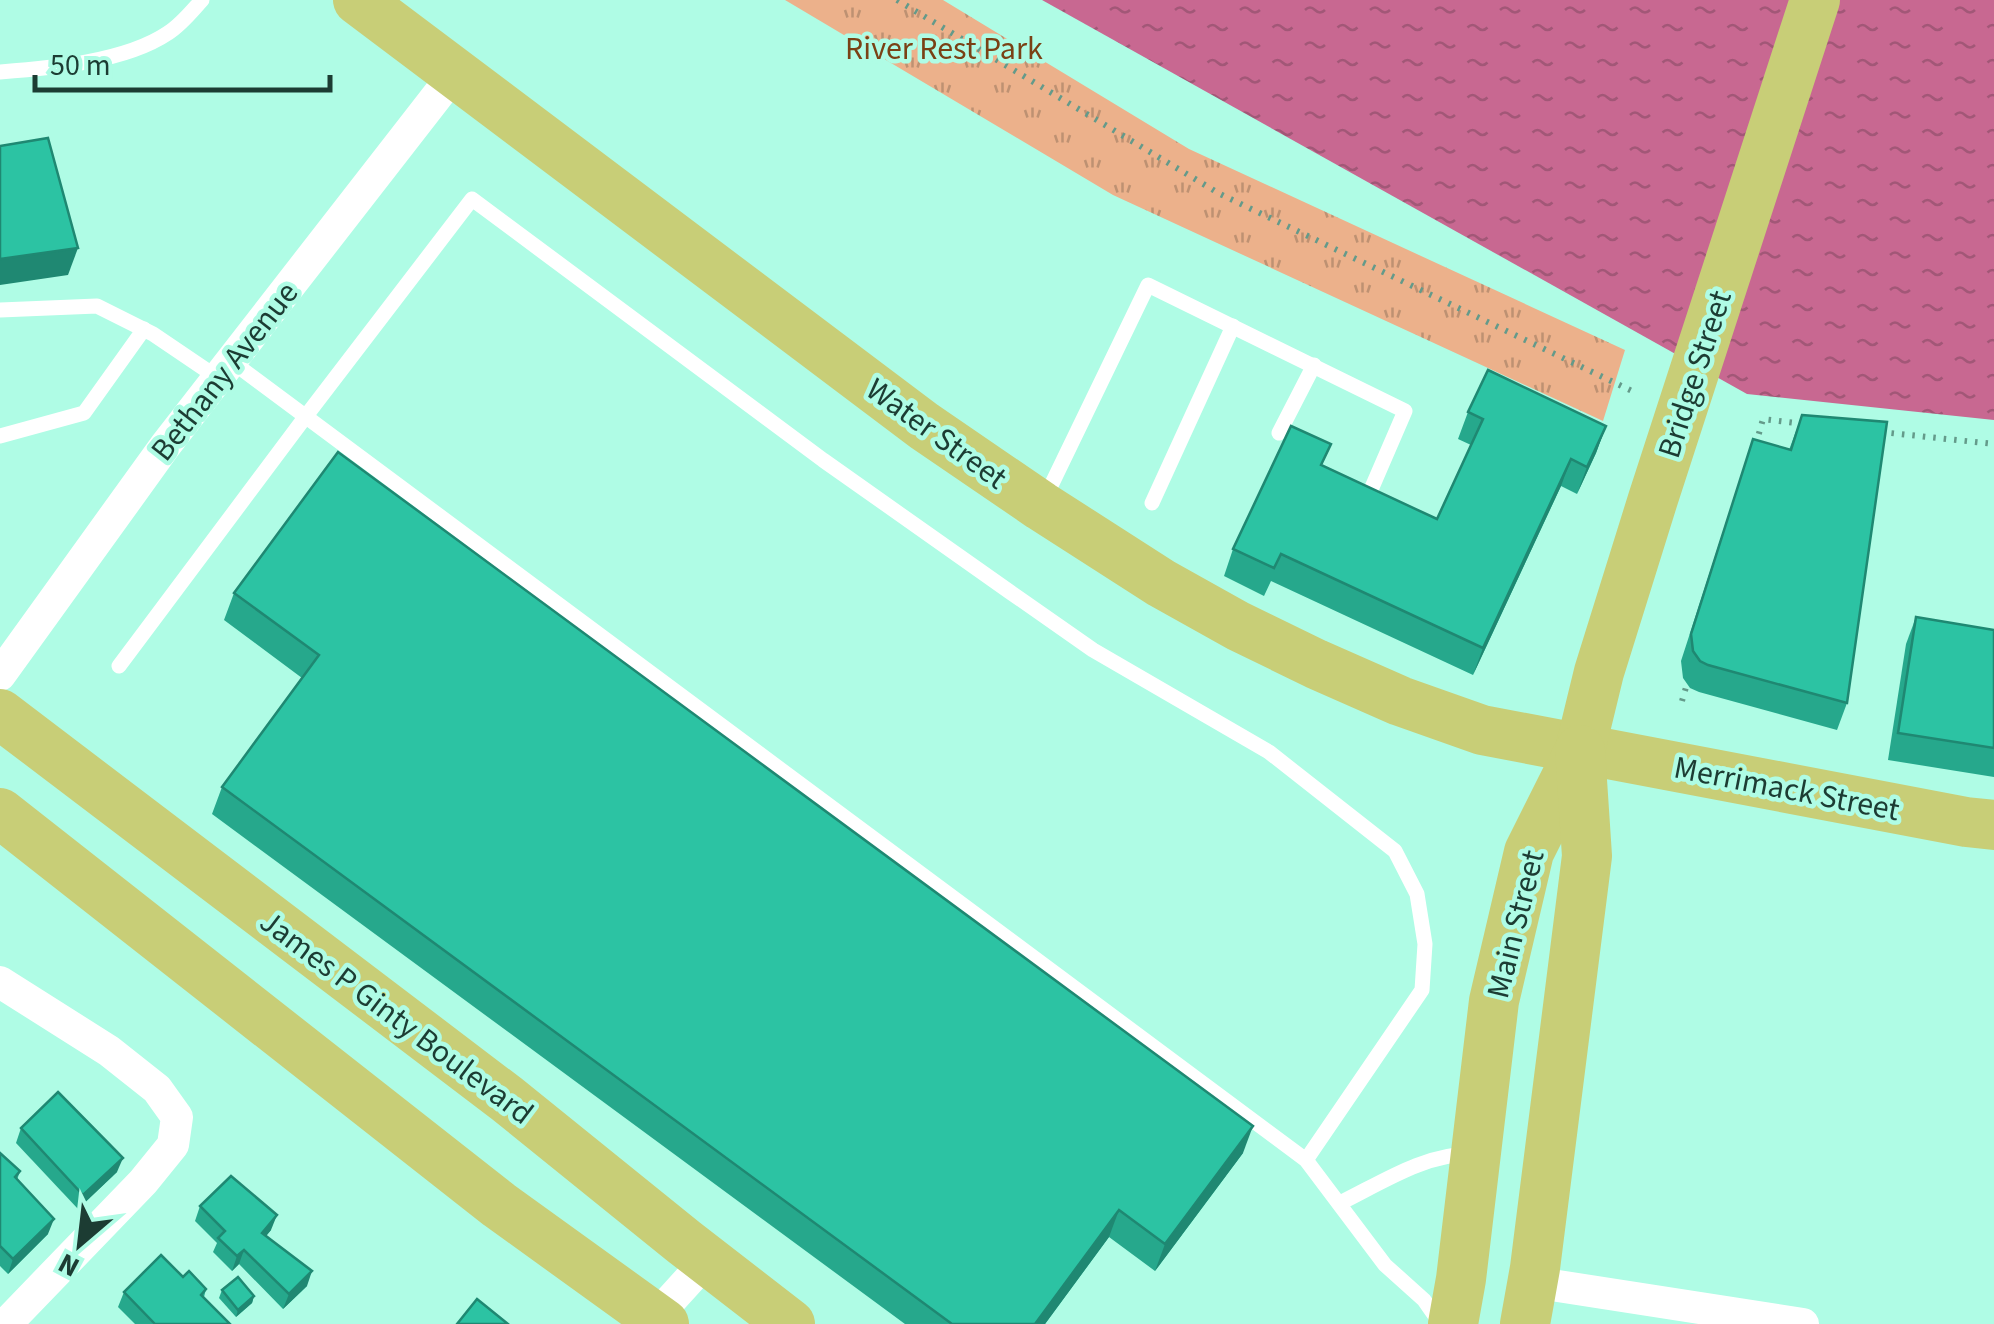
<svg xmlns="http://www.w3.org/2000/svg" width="1994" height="1324" font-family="'Source Sans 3',sans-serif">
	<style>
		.park { fill: url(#park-tufts) }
		.water { fill: url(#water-ripples) }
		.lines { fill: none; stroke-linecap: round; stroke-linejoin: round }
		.path { stroke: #649a8a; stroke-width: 6; stroke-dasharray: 2.5 8; stroke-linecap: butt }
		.lane { stroke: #fff; stroke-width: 15 }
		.street { stroke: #fff; stroke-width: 32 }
		.primary { stroke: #c8ce77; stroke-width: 50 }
		.wall { fill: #26a88c }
		.shaded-wall { fill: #1f8872 }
		.building { fill: #2cc3a3; stroke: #1f8872; stroke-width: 2.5 }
		.labels { text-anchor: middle; stroke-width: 9; stroke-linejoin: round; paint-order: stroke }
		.park-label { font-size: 32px; fill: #7a4115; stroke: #affce5 }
		.street-label { font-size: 32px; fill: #1c3c33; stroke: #affce5 }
	</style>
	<defs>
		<pattern id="park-tufts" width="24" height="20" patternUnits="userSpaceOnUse" patternTransform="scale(2.5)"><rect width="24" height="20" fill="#ecb18b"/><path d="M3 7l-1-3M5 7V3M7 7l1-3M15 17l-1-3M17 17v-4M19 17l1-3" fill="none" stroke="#be9172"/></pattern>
		<pattern id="water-ripples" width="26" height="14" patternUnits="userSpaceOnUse" patternTransform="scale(2.5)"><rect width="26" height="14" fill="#c86891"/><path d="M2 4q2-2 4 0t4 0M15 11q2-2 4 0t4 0" fill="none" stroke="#a25777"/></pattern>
	</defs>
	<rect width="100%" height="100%" fill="#affce5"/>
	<polygon class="park" points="785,0 943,0 1189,149 1625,350 1603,421 1113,195"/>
	<polygon class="water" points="1042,0 1994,0 1994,420 1747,394"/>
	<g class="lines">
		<g class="path">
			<polyline points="897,0 1220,194 1632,391"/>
			<polyline points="1881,432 1994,444"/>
			<polyline points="1756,444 1763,419 1804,424"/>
			<polyline points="1682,701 1689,677"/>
		</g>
		<g class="lane">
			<path d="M0,72C51,68 125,62 168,33C181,25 192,11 202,0"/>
			<polyline points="0,310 97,306 153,334 218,378"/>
			<polyline points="231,361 1306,1160 1385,1265 1424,1300 1440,1323"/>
			<polyline points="1279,433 1314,365"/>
			<polyline points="0,436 84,413 144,329"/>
			<polyline points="1045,498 1148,285 1405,411 1370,492"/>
			<polyline points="1152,503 1233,326"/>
			<polyline points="119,666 306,416 472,199 823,460 1010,592 1093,650 1269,752 1395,851 1417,894 1425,944 1422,990 1306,1160"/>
			<path d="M1340,1203C1381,1183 1424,1154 1471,1154"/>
		</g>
		<g class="street">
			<polyline points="0,675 165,446 455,73"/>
			<polyline points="0,982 109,1051 157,1089 177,1117 173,1145 143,1182 6,1324"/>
			<polyline points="1532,1282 1803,1324"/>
			<polyline points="649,1324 707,1260"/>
		</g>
		<g class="primary">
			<polyline points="358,0 924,426 1041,506 1161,583 1238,626 1316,664 1400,701 1482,730 1966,822 1994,825"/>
			<polyline points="0,714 507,1099 684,1242 790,1324"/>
			<polyline points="0,813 499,1205 664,1324"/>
			<polyline points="1453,1324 1461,1279 1494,1001 1529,852 1580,750 1599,672 1653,499 1815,0"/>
			<polyline points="1525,1324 1535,1268 1587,856 1580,750"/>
		</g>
	</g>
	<g class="wall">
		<polygon points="1468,412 1606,426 1596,453 1577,494 1561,486 1473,675 1271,581 1264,596 1224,576 1233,549 1324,466 1437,519 1471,445 1458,439"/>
		<polygon points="1802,415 1847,703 1837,730 1699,692 1690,688 1683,678 1681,661 1753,439 1789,450"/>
		<polygon points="234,593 1243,1153 1155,1271 1109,1237 1045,1324 905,1324 212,814 222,787 302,678 224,620"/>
		<polygon points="1916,617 1994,630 1994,777 1888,760 1906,644"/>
		<polygon points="21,1128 117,1172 78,1209 16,1143"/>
		<polygon points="0,1153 20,1171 17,1180 48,1234 8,1274 0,1266"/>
		<polygon points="200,1206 271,1230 266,1236 307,1286 283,1309 239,1264 232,1271 213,1252 217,1243 195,1221"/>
		<polygon points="183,1277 206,1289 204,1297 230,1324 135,1324 118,1307 124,1292"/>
		<polygon points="222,1290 254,1296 252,1303 236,1317 219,1298"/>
	</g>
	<g class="shaded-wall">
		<polygon points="78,248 68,275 0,285 0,259"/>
		<polygon points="1606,426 1596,453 1577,494 1587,467"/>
		<polygon points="1571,459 1561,486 1473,675 1483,648"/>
		<polygon points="1253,1126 1243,1153 1155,1271 1165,1244"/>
		<polygon points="123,1158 117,1172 78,1209 83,1195"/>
		<polygon points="1119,1210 1109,1237 1045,1324 1035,1324"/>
		<polygon points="277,1215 271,1230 257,1247 262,1233"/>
		<polygon points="54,1219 48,1234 8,1274 13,1259"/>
		<polygon points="244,1250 239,1264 232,1271 237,1256"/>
		<polygon points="312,1271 307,1286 283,1309 289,1294"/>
		<polygon points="254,1296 252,1303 236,1317 238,1310"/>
	</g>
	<g class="building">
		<polygon points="48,138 78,248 0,259 0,146"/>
		<polygon points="1488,370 1606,426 1587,467 1571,459 1483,648 1281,554 1274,568 1233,549 1291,426 1331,444 1321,465 1437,519 1483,419 1468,412"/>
		<polygon points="1802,415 1887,422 1847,703 1708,665 1700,661 1693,651 1691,634 1753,439 1791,450"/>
		<polygon points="338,452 1253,1126 1165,1244 1119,1210 1035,1324 952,1324 222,787 319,655 234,593"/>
		<polygon points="1916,617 1994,630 1994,748 1898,733"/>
		<polygon points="58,1092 123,1158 83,1195 21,1128"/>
		<polygon points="0,1153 20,1171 15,1177 54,1219 13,1259 0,1246"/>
		<polygon points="231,1176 277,1215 262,1233 312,1271 289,1294 244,1250 237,1256 218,1238 225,1231 200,1206"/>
		<polygon points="161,1255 183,1277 189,1271 206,1289 201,1295 230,1324 155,1324 124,1292"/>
		<polygon points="238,1277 254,1296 238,1310 222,1290"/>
		<polygon points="477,1299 508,1324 457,1324"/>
	</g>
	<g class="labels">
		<g class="park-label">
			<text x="944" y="59">River Rest Park</text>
		</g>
		<g class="street-label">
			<text transform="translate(224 371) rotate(-52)" y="11">Bethany Avenue</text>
			<text transform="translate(1694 374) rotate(-72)" y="11">Bridge Street</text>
			<text transform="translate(937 433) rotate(36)" y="11">Water Street</text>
			<text transform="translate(1787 788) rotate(11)" y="11">Merrimack Street</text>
			<text transform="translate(1515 924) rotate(-76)" y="11">Main Street</text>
			<text transform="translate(397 1017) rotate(37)" y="11">James P Ginty Boulevard</text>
		</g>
	</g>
	<g transform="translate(80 1244) rotate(208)" stroke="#affce5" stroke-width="8" paint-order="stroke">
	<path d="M0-8L18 38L0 25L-18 38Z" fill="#1c3c33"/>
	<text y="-15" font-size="28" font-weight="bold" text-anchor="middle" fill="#1c3c33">N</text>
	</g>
	<path d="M35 75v15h295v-15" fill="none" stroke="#1c3c33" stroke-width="5"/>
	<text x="50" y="75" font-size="30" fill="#1c3c33" stroke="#affce5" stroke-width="8" paint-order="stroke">50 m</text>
</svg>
